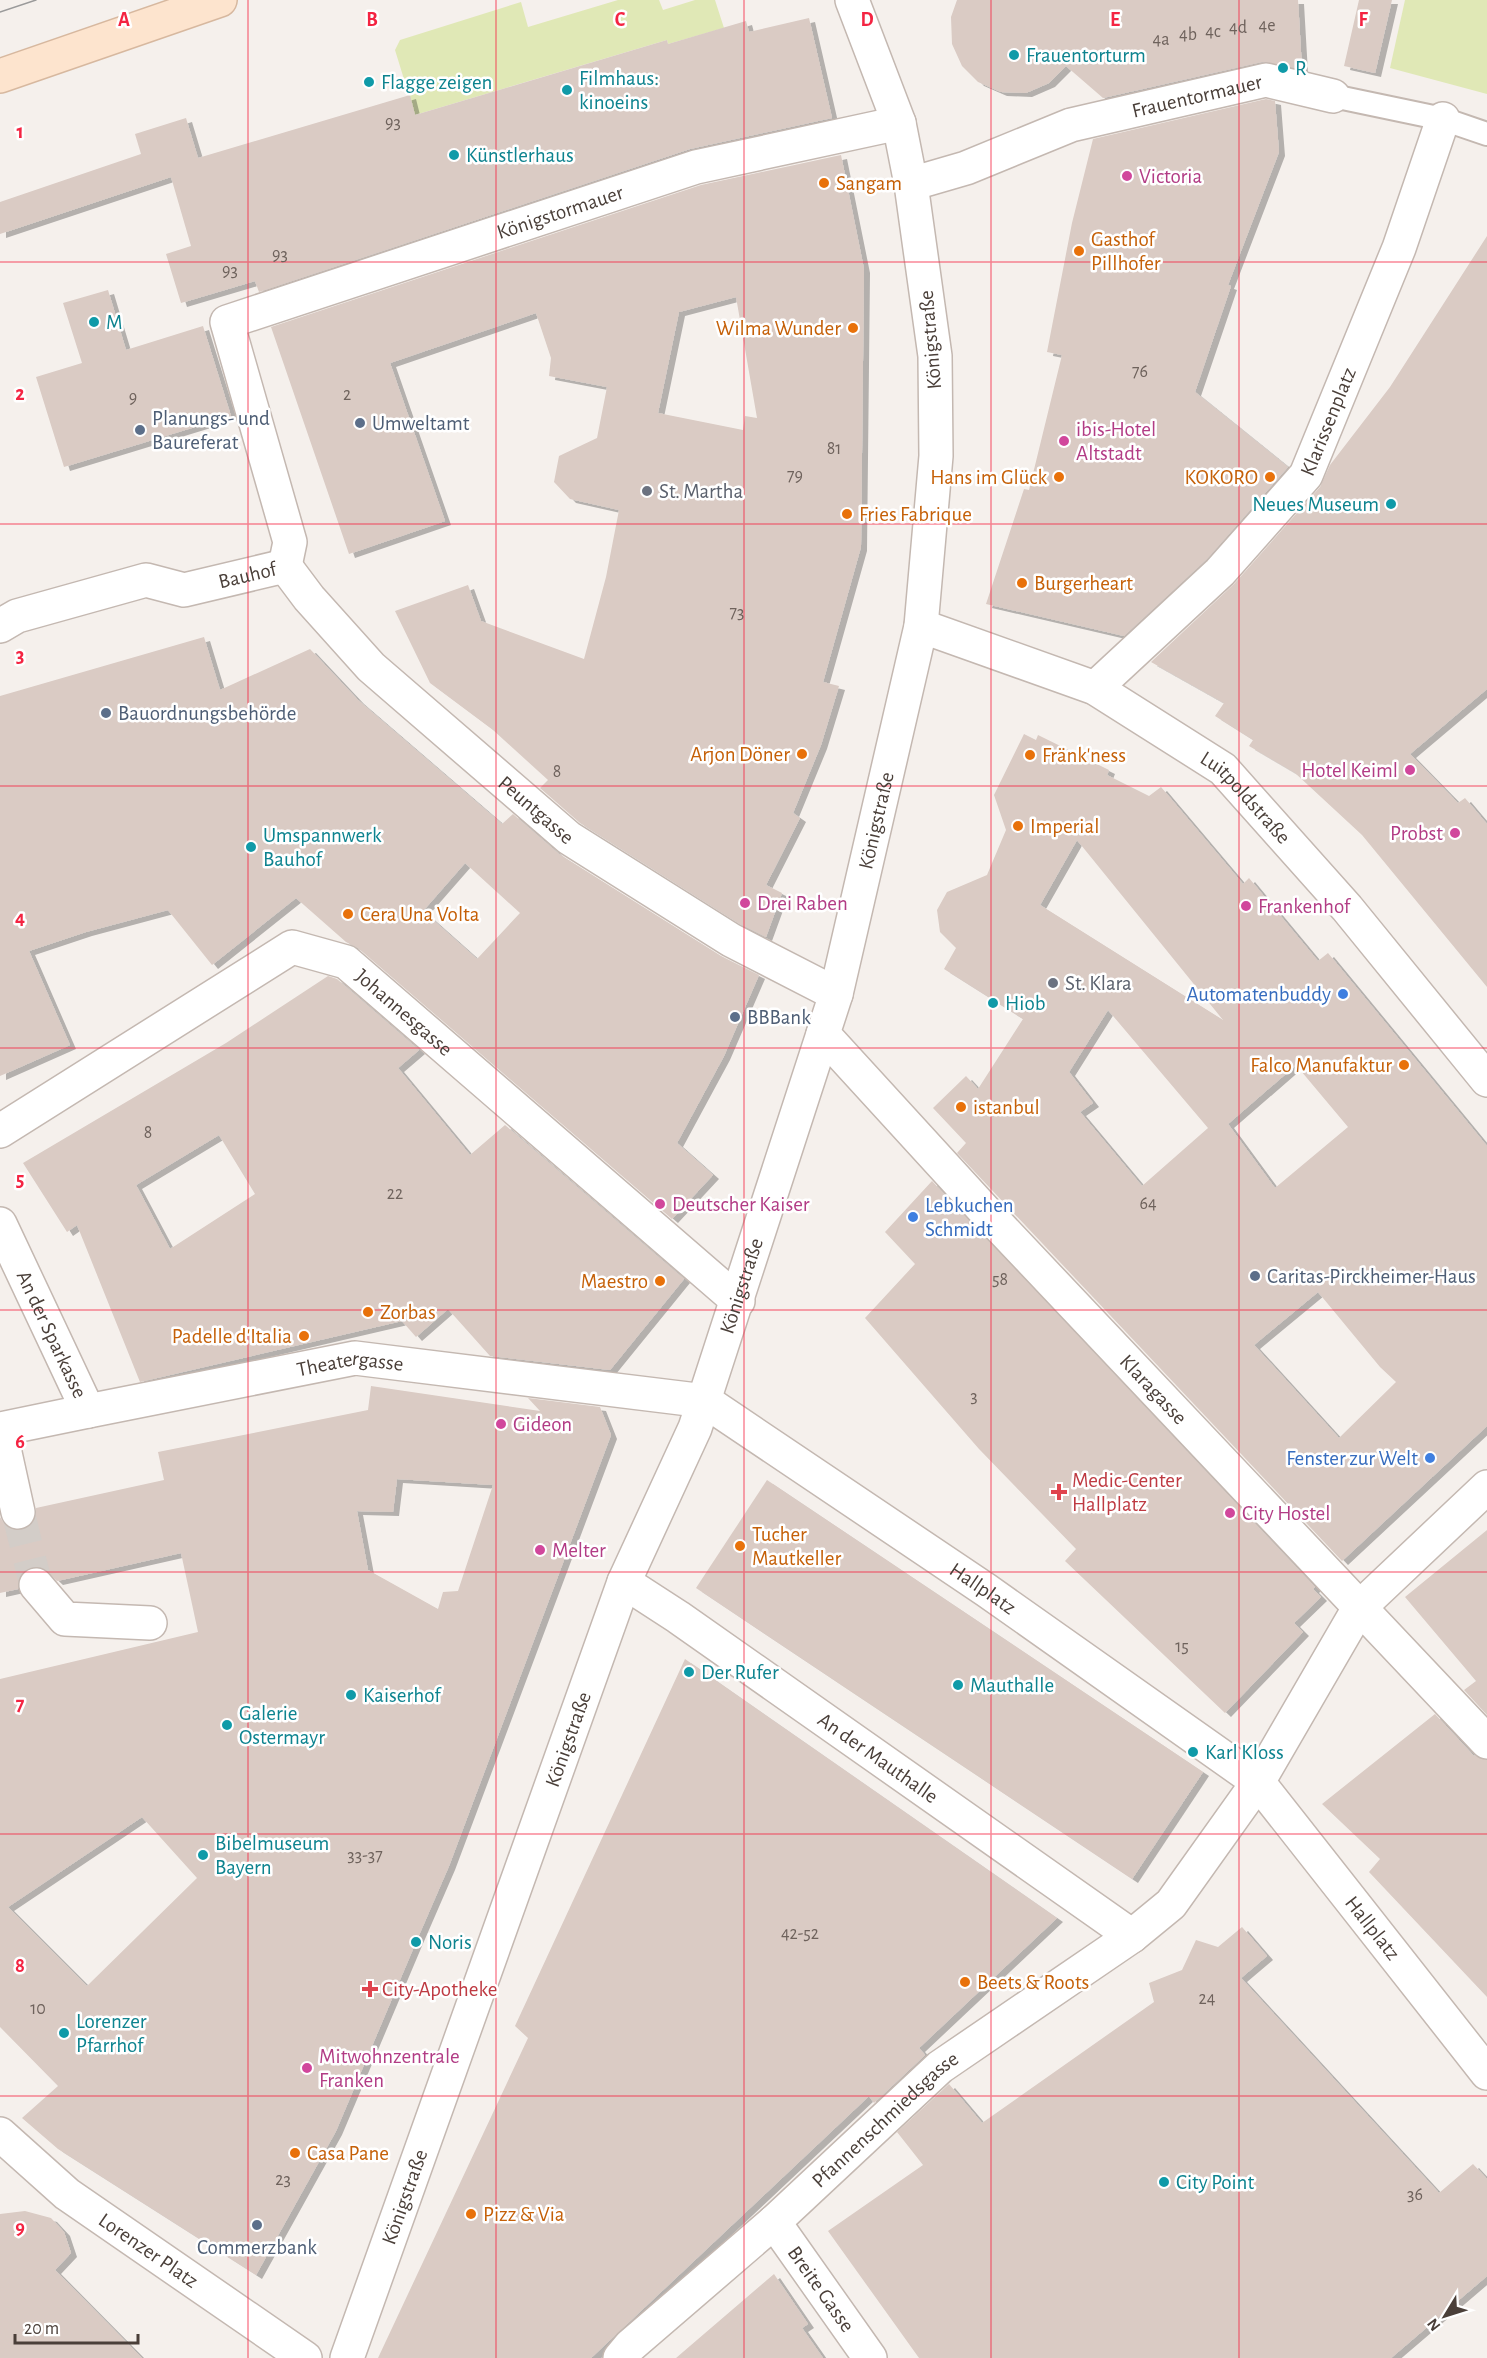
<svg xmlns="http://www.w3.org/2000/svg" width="1487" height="2358" font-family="'Alegreya Sans',sans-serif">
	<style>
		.green { fill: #e0e8b6 }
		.building { fill: #dacbc4; fill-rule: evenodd; filter: url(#shadow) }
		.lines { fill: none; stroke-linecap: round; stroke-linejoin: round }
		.pedestrian-tunnel { stroke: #d3cdc8; stroke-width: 33; stroke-dasharray: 33 16; stroke-linecap: butt }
		.service-casing { stroke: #c4b8b1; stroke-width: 26 }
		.pedestrian-casing { stroke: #c4b8b1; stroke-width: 36 }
		.minor-casing { stroke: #c4b8b1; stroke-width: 36 }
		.secondary-casing { stroke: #d7b89f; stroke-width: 36 }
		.service { stroke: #fff; stroke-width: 22 }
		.pedestrian { stroke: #fff; stroke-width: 33 }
		.minor { stroke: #fff; stroke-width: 33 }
		.secondary { stroke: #fde4ce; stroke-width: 33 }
		.tram { stroke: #9a9a9a; stroke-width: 1.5 }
		.grid { fill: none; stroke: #f42442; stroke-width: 1.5; stroke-opacity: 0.55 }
		.culture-dot { fill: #0f9aa8; stroke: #fff; stroke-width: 2 }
		.hotel-dot { fill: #d1479c; stroke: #fff; stroke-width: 2 }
		.food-dot { fill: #e8710a; stroke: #fff; stroke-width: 2 }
		.service-dot { fill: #5c6f8a; stroke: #fff; stroke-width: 2 }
		.worship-dot { fill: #6b7280; stroke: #fff; stroke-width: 2 }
		.shop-dot { fill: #3f7fe0; stroke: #fff; stroke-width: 2 }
		.health-dot { fill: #e0444e; stroke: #fff; stroke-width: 2 }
		.labels { text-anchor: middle; stroke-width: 5; stroke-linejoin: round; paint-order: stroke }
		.number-label { font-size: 18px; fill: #6e625c }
		.culture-label { font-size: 21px; fill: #0d838f; stroke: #fff; text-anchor: start }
		.street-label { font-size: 21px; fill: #4a3f39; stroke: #fff }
		.hotel-label { font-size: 21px; fill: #b23c85; stroke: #fff; text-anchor: start }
		.food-label { font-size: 21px; fill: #c56008; stroke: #fff; text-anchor: start }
		.service-label { font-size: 21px; fill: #4e5e75; stroke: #fff; text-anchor: start }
		.worship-label { font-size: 21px; fill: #5b616d; stroke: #fff; text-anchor: start }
		.shop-label { font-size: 21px; fill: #366cbe; stroke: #fff; text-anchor: end }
		.health-label { font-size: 21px; fill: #be3a42; stroke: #fff; text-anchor: start }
		.grid-label { font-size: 20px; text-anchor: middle; font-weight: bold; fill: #f42442; stroke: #fff; stroke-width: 5; stroke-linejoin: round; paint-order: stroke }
	</style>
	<defs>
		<filter id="shadow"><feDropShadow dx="6" dy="4" stdDeviation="0" flood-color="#0004"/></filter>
	</defs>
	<rect width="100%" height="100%" fill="#f5f0ec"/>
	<g class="green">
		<polygon points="618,0 659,0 663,10 695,0 715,0 724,28 668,44 667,40 415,115 395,50 400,40 521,2 528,27"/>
		<polygon points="1405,0 1487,0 1487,94 1390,68"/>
	</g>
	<g class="building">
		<polygon points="957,0 1298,0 1302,69 1262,62 1103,98 1066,66 1049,83 1026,93 1001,92 978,82 962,66 952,44 951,17"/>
		<polygon points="1359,0 1392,0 1375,73 1344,66"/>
		<polygon points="809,18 832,118 690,149 259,292 255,281 181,303 166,254 191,246 171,177 0,234 0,202 141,154 135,134 186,118 198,158 410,95 415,115 667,40 668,44 746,21 749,32"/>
		<polygon points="1266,99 1275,101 1279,152 1228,285 1231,286 1195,392 1288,467 1207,559 1124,636 986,604 1024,489 1029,490 1062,355 1047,352 1072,223 1093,139"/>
		<path d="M841,155L864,269L861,547L823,682L839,686L821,745L793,813L800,818L766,885L782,893L766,937L740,924L580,823L540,788L548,780L493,730L430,683L395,611L468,585L481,621L584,659L606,577L619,510L570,499L554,482L559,456L597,438L607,387L549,376L551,358L536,313L390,363L445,521L349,554L271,327L701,185ZM736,297L757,418L745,416L743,430L658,413L679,312Z"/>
		<polygon points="1487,236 1487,689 1410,754 1458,803 1465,798 1487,824 1487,987 1362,835 1295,773 1249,746 1253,740 1215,716 1224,703 1151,662 1234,584 1320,487 1330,465 1390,387"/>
		<polygon points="108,290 126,350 203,326 231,416 64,467 36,377 82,363 63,303"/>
		<path d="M204,637L220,690L310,649L358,700L502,824L513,814L559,854L721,956L759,975L724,1056L677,1143L713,1175L672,1219L358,948L346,942L296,898L212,965L168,910L86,932L29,951L70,1045L0,1076V696ZM465,863L520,913L477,959L423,911Z"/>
		<path d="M1024,734L1036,740L1038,735L1109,770L1107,775L1149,796L1161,787L1243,884L1249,878L1318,961L1328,953L1487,1146V1426L1342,1561L957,1153L966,1143L933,1108L966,1076L978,1089L1023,1019L944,969L956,948L940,932L937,910L947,892L987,875L1006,830L994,795ZM1077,840L1223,1020L1040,905ZM1108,1010L1208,1128L1142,1186L1080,1112L1093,1103L1069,1072ZM1296,1065L1348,1127L1275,1188L1228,1124ZM1318,1292L1380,1367L1396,1382L1339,1438L1254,1345Z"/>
		<path d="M328,976L337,979L419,1050L398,1068L470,1155L505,1125L684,1279L610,1370L490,1356L448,1309L416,1337L402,1321L140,1382L77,1225L67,1232L23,1163L226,1043ZM219,1135L255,1194L170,1249L136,1185Z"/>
		<polygon points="932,1181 1315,1587 1313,1589 1321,1597 1294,1623 1303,1632 1225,1713 1065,1561 1076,1549 979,1449 865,1318 915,1264 885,1232"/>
		<path d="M371,1386L540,1411L528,1398L600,1407L611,1435L449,1866L416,1942L336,2131L256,2275L58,2149L22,2118L58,2086L0,2027V1679L198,1632L181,1553L57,1581L43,1568L32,1567L24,1570L19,1578L18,1589L0,1593V1517L5,1525L12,1530H23L30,1526L36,1518V1508L164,1480L158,1452L368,1410ZM397,1479L493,1485L458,1591L443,1592L438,1609L368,1570L357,1511L393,1512ZM142,1817L197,1878L87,1986L8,1907Z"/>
		<polygon points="767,1480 1203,1772 1132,1879 696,1588"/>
		<polygon points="1487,1530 1487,1715 1464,1690 1476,1681 1405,1597"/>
		<polygon points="685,1659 1057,1918 919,2048 925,2055 874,2103 869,2096 591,2358 378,2358 528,2038 515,2026"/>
		<polygon points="1435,1714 1473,1755 1487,1760 1487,1997 1369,1872 1380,1859 1322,1804"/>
		<polygon points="1242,1927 1267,1956 1241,1978 1439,2193 1473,2164 1487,2179 1487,2276 1391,2358 919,2358 828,2231 923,2165 897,2132 949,2084 982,2123 1154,2002 1149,1983 1182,1970 1196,1940 1218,1947"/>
		<polygon points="25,2211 51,2218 64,2232 71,2253 55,2270 142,2358 0,2358 0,2214"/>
		<polygon points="774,2274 808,2324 802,2328 823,2358 676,2358"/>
	</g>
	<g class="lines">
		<polyline class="pedestrian-tunnel" points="18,1512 36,1585"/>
		<defs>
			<polyline id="service" points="1333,96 1443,119 1487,134"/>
			<g id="pedestrian">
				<path id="s1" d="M911,184L966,168L1071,125L1266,80L1333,96"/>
				<path id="s2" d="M285,566L290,542L227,322L696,167L899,123"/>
				<path id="s3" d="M921,626L1095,688L1223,769L1347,908L1487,1080"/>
				<path id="s4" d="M1095,688L1220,572L1306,475L1399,248L1443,119"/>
				<path id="s5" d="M836,994L921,626L936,456L935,356L911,184L899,123L852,0"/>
				<path id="s6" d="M0,1131L292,947L346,962L738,1301"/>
				<path id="s7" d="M88,1411L355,1358L705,1401L986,1590L1258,1782L1487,2073"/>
				<polyline points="0,1430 18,1512"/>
				<path id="s8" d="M624,1582L678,1617L1132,1936"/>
				<polyline points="36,1585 65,1619 150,1623"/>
				<path id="s9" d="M0,2134L67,2194L305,2358"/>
				<path id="s10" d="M774,2222L870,2358"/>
				<path id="s11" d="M347,2358L624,1582L695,1428L823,1034"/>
				<path id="s12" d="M620,2358L630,2346L774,2222L940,2067L1132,1936L1171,1904L1258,1782L1359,1608L1487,1487"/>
			</g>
			<g id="minor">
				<path id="s13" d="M0,626L17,616L146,580L184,590L285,566L309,598L371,667L569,838L731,940L836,994L823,1034L984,1210L1487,1742"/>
				<path id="s14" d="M0,1224L88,1411L0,1429"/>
			</g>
			<polyline id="secondary" points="0,76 220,0"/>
		</defs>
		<use href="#service" class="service-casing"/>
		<use href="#pedestrian" class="pedestrian-casing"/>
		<use href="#minor" class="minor-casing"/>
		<use href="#secondary" class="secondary-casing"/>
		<use href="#service" class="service"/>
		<use href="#pedestrian" class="pedestrian"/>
		<use href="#minor" class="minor"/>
		<use href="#secondary" class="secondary"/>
		<polyline class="tram" points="0,12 36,0"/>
	</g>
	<path class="grid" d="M248,0V2358M496,0V2358M744,0V2358M991,0V2358M1239,0V2358M0,262H1487M0,524H1487M0,786H1487M0,1048H1487M0,1310H1487M0,1572H1487M0,1834H1487M0,2096H1487"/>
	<g class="culture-dot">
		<circle cx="1014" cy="55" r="6"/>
		<circle cx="1283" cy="68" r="6"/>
		<circle cx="369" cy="82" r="6"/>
		<circle cx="567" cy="90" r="6"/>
		<circle cx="454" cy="155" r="6"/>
		<circle cx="94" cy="322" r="6"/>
		<circle cx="1391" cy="504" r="6"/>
		<circle cx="251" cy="847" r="6"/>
		<circle cx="993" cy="1003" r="6"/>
		<circle cx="689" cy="1672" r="6"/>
		<circle cx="958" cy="1685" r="6"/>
		<circle cx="351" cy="1695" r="6"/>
		<circle cx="227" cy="1725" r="6"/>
		<circle cx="1193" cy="1752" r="6"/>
		<circle cx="203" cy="1855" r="6"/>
		<circle cx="416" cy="1942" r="6"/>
		<circle cx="64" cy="2033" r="6"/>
		<circle cx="1164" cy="2182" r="6"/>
	</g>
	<g class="hotel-dot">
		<circle cx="1127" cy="176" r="6"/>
		<circle cx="1064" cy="441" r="6"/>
		<circle cx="1410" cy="770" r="6"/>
		<circle cx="1455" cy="833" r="6"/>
		<circle cx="745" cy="903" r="6"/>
		<circle cx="1246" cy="906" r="6"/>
		<circle cx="660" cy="1204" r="6"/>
		<circle cx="501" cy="1424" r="6"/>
		<circle cx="1230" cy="1513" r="6"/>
		<circle cx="540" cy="1550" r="6"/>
		<circle cx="307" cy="2068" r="6"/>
	</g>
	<g class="food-dot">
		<circle cx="824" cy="183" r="6"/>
		<circle cx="1079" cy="251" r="6"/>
		<circle cx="853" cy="328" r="6"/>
		<circle cx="1059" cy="477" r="6"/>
		<circle cx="1270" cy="477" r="6"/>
		<circle cx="847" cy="514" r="6"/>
		<circle cx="1022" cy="583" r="6"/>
		<circle cx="802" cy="754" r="6"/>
		<circle cx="1030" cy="755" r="6"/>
		<circle cx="1018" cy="826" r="6"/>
		<circle cx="348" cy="914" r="6"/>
		<circle cx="1404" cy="1065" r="6"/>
		<circle cx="961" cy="1107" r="6"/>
		<circle cx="660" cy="1281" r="6"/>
		<circle cx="368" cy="1312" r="6"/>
		<circle cx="304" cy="1336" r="6"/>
		<circle cx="740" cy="1546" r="6"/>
		<circle cx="965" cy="1982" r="6"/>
		<circle cx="295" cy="2153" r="6"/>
		<circle cx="471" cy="2214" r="6"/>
	</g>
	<g class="service-dot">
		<circle cx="360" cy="423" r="6"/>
		<circle cx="140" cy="430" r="6"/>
		<circle cx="106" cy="713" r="6"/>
		<circle cx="735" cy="1017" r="6"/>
		<circle cx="1255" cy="1276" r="6"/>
		<circle cx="257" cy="2225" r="6"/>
	</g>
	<g class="worship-dot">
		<circle cx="647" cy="491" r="6"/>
		<circle cx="1053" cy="983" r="6"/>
	</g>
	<g class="shop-dot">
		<circle cx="1343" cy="994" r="6"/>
		<circle cx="913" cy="1217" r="6"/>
		<circle cx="1430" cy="1458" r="6"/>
	</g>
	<g class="health-dot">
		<path d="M1056 1483h6v6h6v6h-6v6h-6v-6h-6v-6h6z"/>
		<path d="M367 1980h6v6h6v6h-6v6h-6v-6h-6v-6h6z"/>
	</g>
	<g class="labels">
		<g class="number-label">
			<text x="1267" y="31">4e</text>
			<text x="1238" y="33">4d</text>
			<text x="1213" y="37">4c</text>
			<text x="1188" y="40">4b</text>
			<text x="1161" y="45">4a</text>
			<text x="393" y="128">93</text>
			<text x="280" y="260">93</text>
			<text x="230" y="276">93</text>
			<text x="1140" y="377">76</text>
			<text x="347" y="400">2</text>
			<text x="133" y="403">9</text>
			<text x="834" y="454">81</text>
			<text x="795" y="481">79</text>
			<text x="737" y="618">73</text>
			<text x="557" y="777">8</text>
			<text x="148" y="1138">8</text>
			<text x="395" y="1199">22</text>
			<text x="1148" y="1209">64</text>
			<text x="1000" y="1285">58</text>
			<text x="974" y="1402">3</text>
			<text x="1182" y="1652">15</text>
			<text x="365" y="1861">33-37</text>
			<text x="800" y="1939">42-52</text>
			<text x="1207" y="2004">24</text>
			<text x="38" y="2014">10</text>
			<text x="283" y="2185">23</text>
			<text x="1415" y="2200">36</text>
		</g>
		<g class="culture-label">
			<text x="1026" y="62">Frauentorturm</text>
			<text x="1295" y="75">R</text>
			<text x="579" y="85">Filmhaus:<tspan x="579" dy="24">kinoeins</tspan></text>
			<text x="381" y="89">Flagge zeigen</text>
			<text x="466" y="162">Künstlerhaus</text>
			<text x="106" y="329">M</text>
			<text x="1379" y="511" text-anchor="end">Neues Museum</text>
			<text x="263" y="842">Umspannwerk<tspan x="263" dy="24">Bauhof</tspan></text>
			<text x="1005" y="1010">Hiob</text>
			<text x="701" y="1679">Der Rufer</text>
			<text x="970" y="1692">Mauthalle</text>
			<text x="363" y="1702">Kaiserhof</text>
			<text x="239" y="1720">Galerie<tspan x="239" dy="24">Ostermayr</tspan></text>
			<text x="1205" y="1759">Karl Kloss</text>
			<text x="215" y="1850">Bibelmuseum<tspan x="215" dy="24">Bayern</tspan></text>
			<text x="428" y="1949">Noris</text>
			<text x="76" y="2028">Lorenzer<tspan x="76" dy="24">Pfarrhof</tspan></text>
			<text x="1176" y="2189">City Point</text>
		</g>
		<g class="street-label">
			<text dy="7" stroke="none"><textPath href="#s1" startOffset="300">Frauentormauer</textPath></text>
			<text dy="7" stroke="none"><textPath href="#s2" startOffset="604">Königstormauer</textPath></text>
			<text transform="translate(930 340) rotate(-95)" y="7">Königstraße</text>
			<text dy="7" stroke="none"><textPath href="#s4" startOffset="358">Klarissenplatz</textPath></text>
			<text dy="7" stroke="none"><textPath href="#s13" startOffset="258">Bauhof</textPath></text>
			<text dy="7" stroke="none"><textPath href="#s3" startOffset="372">Luitpoldstraße</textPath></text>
			<text dy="7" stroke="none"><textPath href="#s13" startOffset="648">Peuntgasse</textPath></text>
			<text dy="7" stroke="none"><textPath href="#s5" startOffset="178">Königstraße</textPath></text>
			<text dy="7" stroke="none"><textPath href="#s6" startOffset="478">Johannesgasse</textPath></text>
			<text dy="7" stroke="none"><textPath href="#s11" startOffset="1143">Königstraße</textPath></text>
			<text dy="7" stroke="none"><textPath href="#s14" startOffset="122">An der Sparkasse</textPath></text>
			<text dy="7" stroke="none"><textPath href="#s7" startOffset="267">Theatergasse</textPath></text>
			<text dy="7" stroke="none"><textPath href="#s13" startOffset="1528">Klaragasse</textPath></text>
			<text dy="7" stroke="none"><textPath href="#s7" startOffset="960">Hallplatz</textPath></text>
			<text dy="7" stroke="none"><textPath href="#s11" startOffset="657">Königstraße</textPath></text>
			<text dy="7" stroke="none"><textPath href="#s8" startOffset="309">An der Mauthalle</textPath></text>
			<text dy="7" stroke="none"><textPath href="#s7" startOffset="1482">Hallplatz</textPath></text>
			<text dy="7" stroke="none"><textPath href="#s12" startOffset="357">Pfannenschmiedsgasse</textPath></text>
			<text dy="7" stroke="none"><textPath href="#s11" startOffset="171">Königstraße</textPath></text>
			<text dy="7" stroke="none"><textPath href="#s9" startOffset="189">Lorenzer Platz</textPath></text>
			<text dy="7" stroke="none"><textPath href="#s10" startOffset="82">Breite Gasse</textPath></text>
		</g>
		<g class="hotel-label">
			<text x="1139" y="183">Victoria</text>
			<text x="1076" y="436">ibis-Hotel<tspan x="1076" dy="24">Altstadt</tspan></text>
			<text x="1398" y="777" text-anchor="end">Hotel Keiml</text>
			<text x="1443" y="840" text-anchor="end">Probst</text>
			<text x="757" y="910">Drei Raben</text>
			<text x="1258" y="913">Frankenhof</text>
			<text x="672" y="1211">Deutscher Kaiser</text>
			<text x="513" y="1431">Gideon</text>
			<text x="1242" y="1520">City Hostel</text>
			<text x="552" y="1557">Melter</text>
			<text x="319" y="2063">Mitwohnzentrale<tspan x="319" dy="24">Franken</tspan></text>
		</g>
		<g class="food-label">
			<text x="836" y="190">Sangam</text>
			<text x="1091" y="246">Gasthof<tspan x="1091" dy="24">Pillhofer</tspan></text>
			<text x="841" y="335" text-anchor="end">Wilma Wunder</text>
			<text x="1047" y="484" text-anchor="end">Hans im Glück</text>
			<text x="1258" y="484" text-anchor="end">KOKORO</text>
			<text x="859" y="521">Fries Fabrique</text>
			<text x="1034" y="590">Burgerheart</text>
			<text x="790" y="761" text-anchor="end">Arjon Döner</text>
			<text x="1042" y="762">Fränk'ness</text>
			<text x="1030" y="833">Imperial</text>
			<text x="360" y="921">Cera Una Volta</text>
			<text x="1392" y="1072" text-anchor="end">Falco Manufaktur</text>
			<text x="973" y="1114">istanbul</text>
			<text x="648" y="1288" text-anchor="end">Maestro</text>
			<text x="380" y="1319">Zorbas</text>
			<text x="292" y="1343" text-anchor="end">Padelle d'Italia</text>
			<text x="752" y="1541">Tucher<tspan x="752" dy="24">Mautkeller</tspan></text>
			<text x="977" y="1989">Beets &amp; Roots</text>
			<text x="307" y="2160">Casa Pane</text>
			<text x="483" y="2221">Pizz &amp; Via</text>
		</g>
		<g class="service-label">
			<text x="152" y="425">Planungs- und<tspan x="152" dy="24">Baureferat</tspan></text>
			<text x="372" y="430">Umweltamt</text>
			<text x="118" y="720">Bauordnungsbehörde</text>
			<text x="747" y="1024">BBBank</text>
			<text x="1267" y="1283">Caritas-Pirckheimer-Haus</text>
			<text x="257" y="2254" text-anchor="middle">Commerzbank</text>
		</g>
		<g class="worship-label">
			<text x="659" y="498">St. Martha</text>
			<text x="1065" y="990">St. Klara</text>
		</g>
		<g class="shop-label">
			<text x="1331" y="1001">Automatenbuddy</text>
			<text x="925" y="1212" text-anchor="start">Lebkuchen<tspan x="925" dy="24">Schmidt</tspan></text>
			<text x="1418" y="1465">Fenster zur Welt</text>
		</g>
		<g class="health-label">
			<text x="1072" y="1487">Medic-Center<tspan x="1072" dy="24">Hallplatz</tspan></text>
			<text x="382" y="1996">City-Apotheke</text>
		</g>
	</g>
	<g class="grid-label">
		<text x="124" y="26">A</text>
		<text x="372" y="26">B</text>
		<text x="620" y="26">C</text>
		<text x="867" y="26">D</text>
		<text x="1115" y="26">E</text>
		<text x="1363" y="26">F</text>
		<text x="20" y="138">1</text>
		<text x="20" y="400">2</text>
		<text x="20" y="662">3</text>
		<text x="20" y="924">4</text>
		<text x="20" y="1186">5</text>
		<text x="20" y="1448">6</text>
		<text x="20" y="1710">7</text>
		<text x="20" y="1972">8</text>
		<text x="20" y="2234">9</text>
	</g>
	<g transform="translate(1445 2316) rotate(232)" stroke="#ffffff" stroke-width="4.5" paint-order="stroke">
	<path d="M0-4.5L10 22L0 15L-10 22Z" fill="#4a3f39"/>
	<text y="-9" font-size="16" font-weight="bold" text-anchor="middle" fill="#4a3f39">N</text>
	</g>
	<path d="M15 2334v9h123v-9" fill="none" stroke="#4a3f39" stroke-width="3"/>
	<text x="24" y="2334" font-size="18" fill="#4a3f39" stroke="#ffffff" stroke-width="4.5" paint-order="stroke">20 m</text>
</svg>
